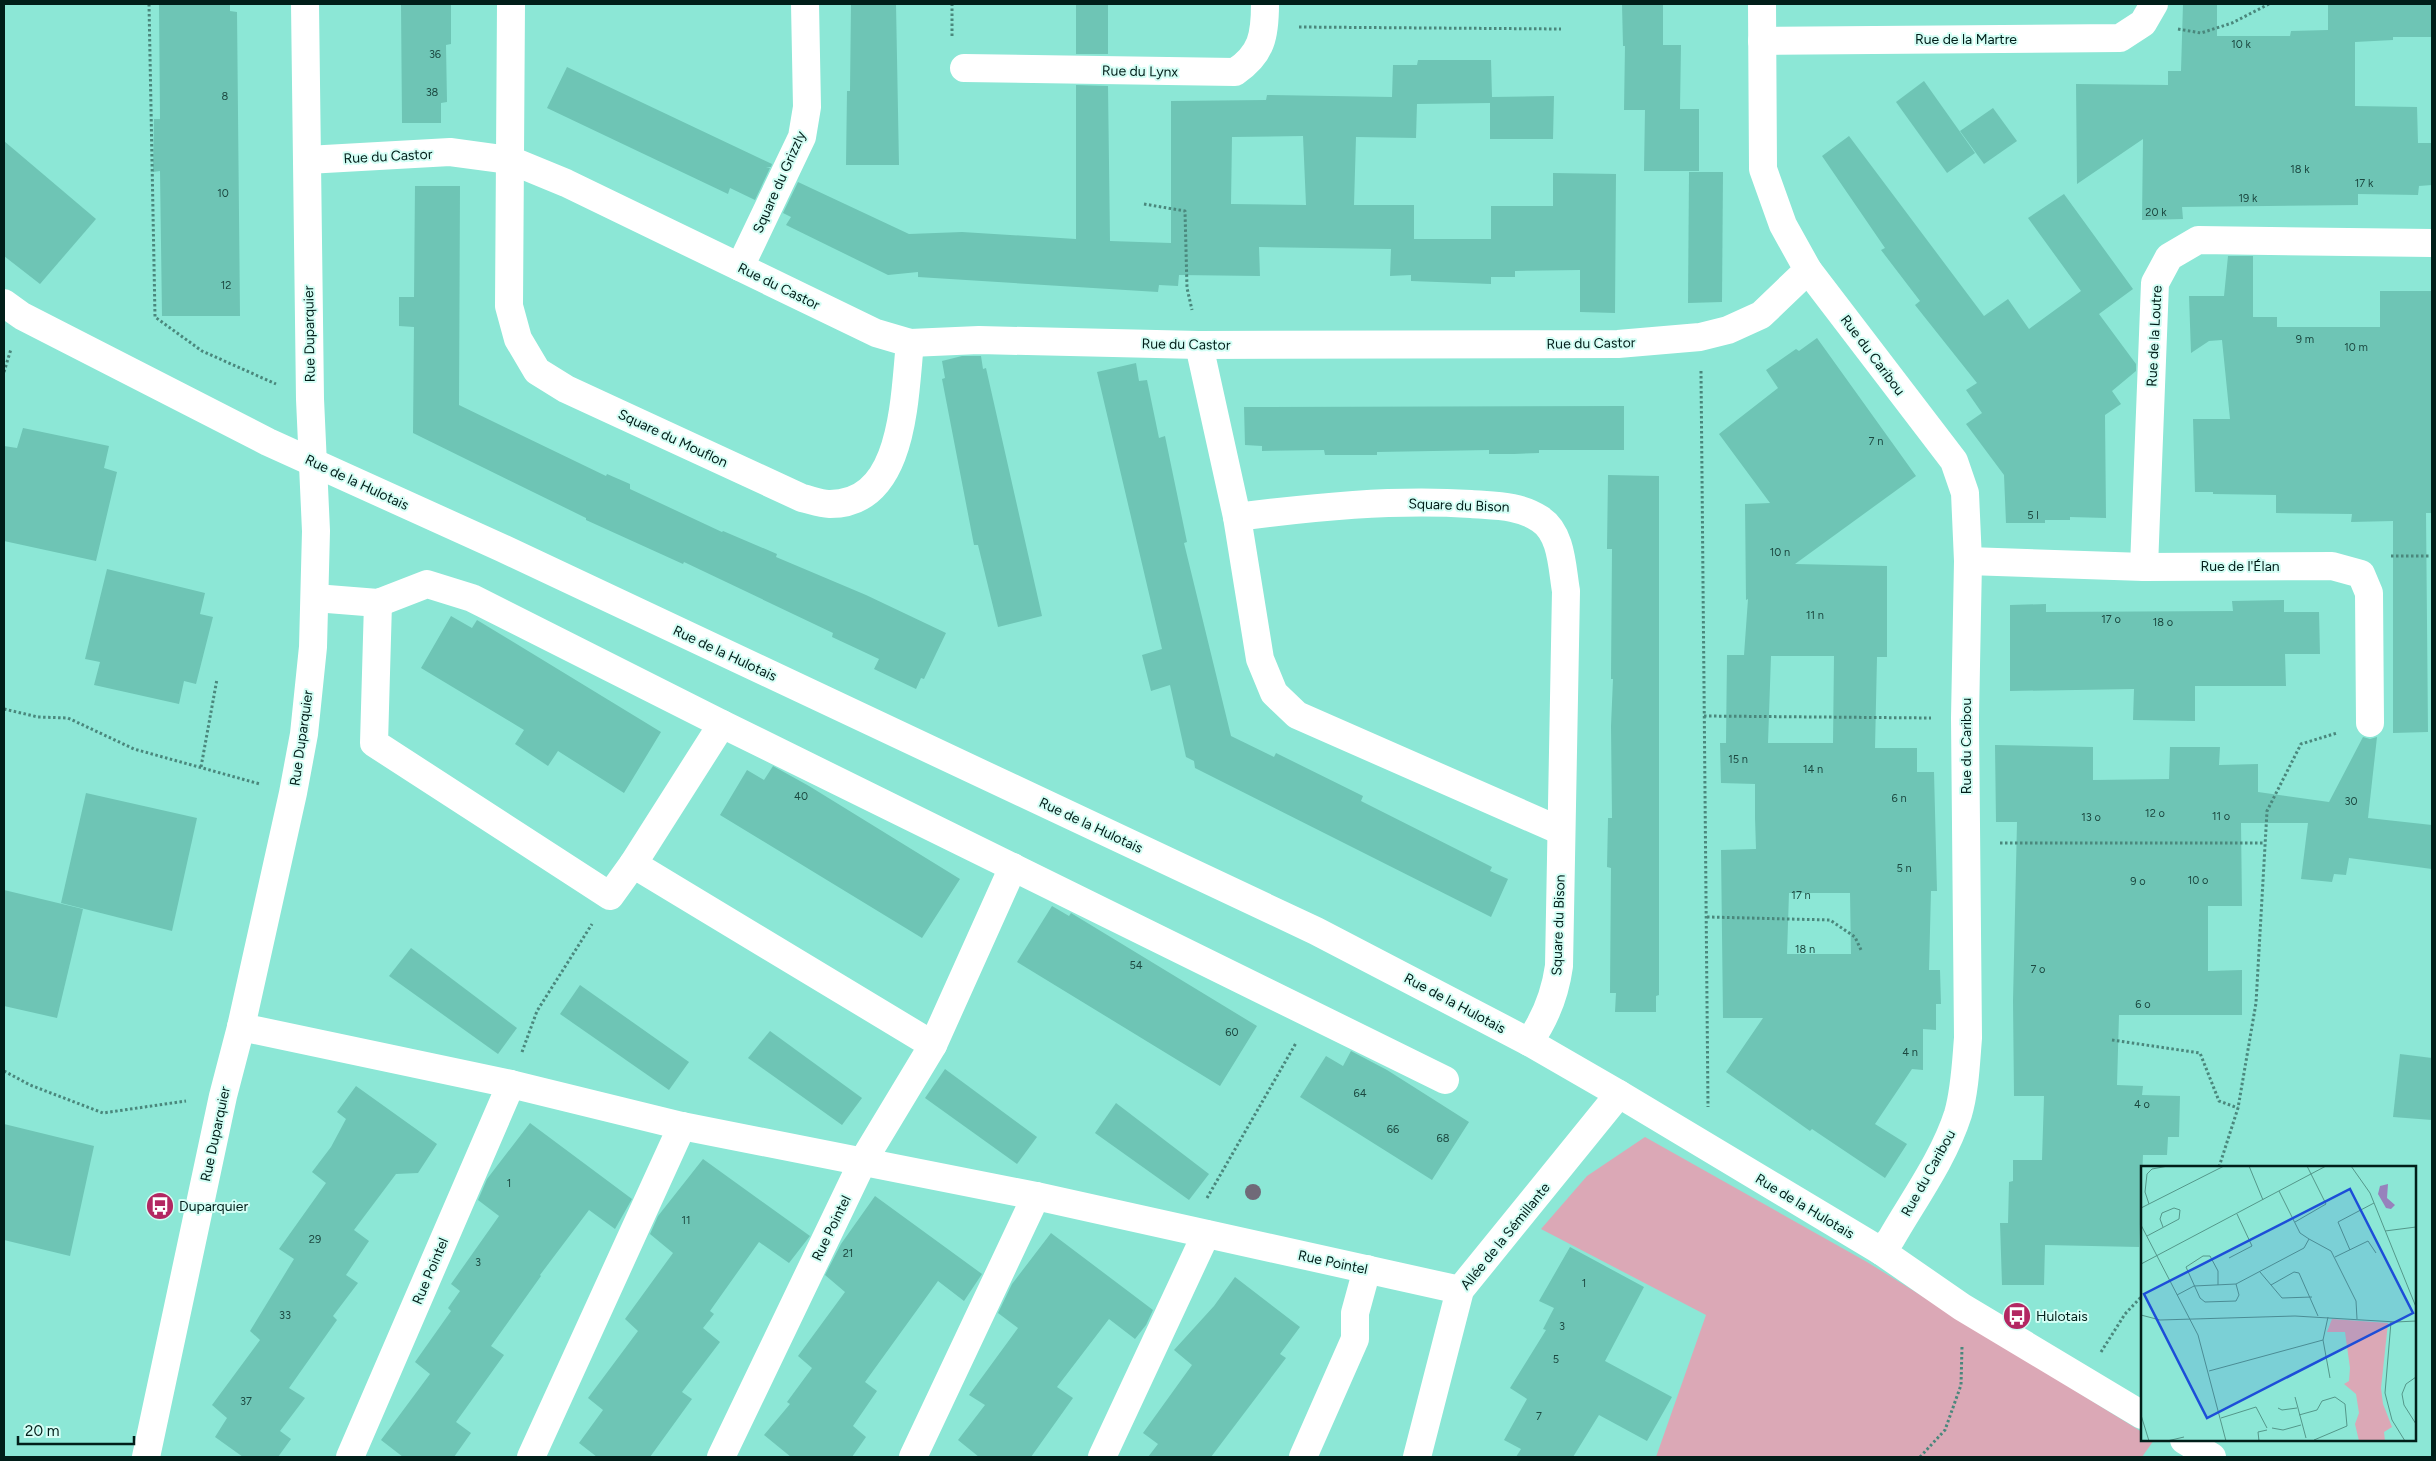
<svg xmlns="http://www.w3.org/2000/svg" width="2436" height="1461" font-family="Figtree,sans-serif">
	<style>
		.green { fill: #dba8b6 }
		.building { fill: #6ec5b5; fill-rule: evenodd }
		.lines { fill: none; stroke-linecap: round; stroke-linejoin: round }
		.path { stroke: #4a877c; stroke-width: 3; stroke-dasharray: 2.5 2.5; stroke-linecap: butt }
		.minor { stroke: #fff; stroke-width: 28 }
		.tree { fill: #706a78 }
		.labels { text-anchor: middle; stroke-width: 4; stroke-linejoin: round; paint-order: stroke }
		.number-label { font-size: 11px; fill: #1c4840 }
		.street-label { font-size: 14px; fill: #011e19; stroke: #d4fef5 }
		.poi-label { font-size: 14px; fill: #011e19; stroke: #d4fef5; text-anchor: start }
		.inset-road { fill: none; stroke: #54978a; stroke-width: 1 }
		.view { fill: #1d4ed8; fill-opacity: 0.15; stroke: #1d4ed8; stroke-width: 2.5 }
		.inset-edge { fill: none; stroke: #011e19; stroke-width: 2.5 }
	</style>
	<rect width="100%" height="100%" fill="#8ce7d6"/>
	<polygon class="green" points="1645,1137 1867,1262 2142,1432 2142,1440 2154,1440 2142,1457 1656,1457 1706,1315 1541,1229 1587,1176"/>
	<g class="building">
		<polygon points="159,4 230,4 230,11 237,12 240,316 162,316 160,171 153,172 154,119 160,119"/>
		<polygon points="401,4 451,4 451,44 446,45 447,102 441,103 441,123 402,123"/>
		<polygon points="851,4 896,4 899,165 846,165 847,91 850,91"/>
		<rect x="1076" y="4" width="32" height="50"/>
		<polygon points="1622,4 1663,4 1663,45 1681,45 1680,109 1699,109 1699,171 1644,171 1645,110 1624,110 1625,46 1623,46"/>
		<polygon points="2183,4 2217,4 2217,36 2290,36 2291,31 2328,30 2328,4 2432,4 2432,37 2393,37 2393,40 2355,42 2355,106 2417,107 2418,143 2432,143 2432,185 2419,186 2418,195 2358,194 2358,205 2182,207 2183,219 2142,220 2143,139 2077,184 2076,84 2168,85 2168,71 2181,71"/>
		<path d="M1418,60H1491L1492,97L1554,96L1553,139H1490V103L1417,104L1416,138L1356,137L1354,205H1414V239H1491V206H1553V173L1616,174L1615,313L1580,312V270L1515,271V277H1491V284L1411,281V275L1390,276L1391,249L1259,247L1260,276L1179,275L1178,286L1159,285L1158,292L918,277V272L888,275L786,225L791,217L783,213L798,182L909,234L962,232L1076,239V85L1108,86L1110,241L1171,243V101L1266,100L1267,95L1392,97L1393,65H1417ZM1303,136L1306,205L1231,204L1232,137Z"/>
		<polygon points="567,67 772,164 771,167 766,167 770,168 755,200 730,188 728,194 547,108"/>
		<polygon points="1924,81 1975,153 1947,173 1896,102"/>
		<polygon points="1993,108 2017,141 1984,164 1960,131"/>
		<polygon points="1849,136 1984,316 2008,299 2029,329 2081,291 2028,218 2064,194 2133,289 2099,314 2136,364 2136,371 2112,391 2121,404 2105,415 2106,518 2070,517 2070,520 2045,520 2045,523 2006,523 2004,475 1966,424 1982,413 1966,390 1977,383 1915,305 1920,301 1881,250 1885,248 1822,156"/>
		<polygon points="4,141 96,219 40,284 4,256"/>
		<polygon points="1689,172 1723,172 1722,302 1688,303"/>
		<polygon points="415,186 460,186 459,405 606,476 607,474 630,484 630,489 722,532 723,531 777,554 776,557 866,595 946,633 924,679 921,678 916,689 874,669 879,659 832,637 833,633 684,562 683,564 586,520 586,518 413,433 414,327 399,326 399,297 414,297"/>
		<polygon points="2228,256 2253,256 2253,317 2277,317 2277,327 2380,327 2380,291 2432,291 2432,513 2426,513 2428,732 2393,733 2393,521 2351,522 2352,514 2276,513 2276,495 2213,494 2213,492 2195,492 2193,419 2230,419 2222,340 2209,341 2191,353 2189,296 2224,296"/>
		<path d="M1817,338L1916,476L1795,564L1887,566V657H1877L1875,748H1917V772H1934L1937,891H1931L1929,970H1940L1941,1004H1936V1030L1923,1029V1070L1912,1069L1875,1124L1907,1144L1885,1178L1812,1129L1810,1131L1726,1072L1763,1018H1723L1721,850L1756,849L1755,818V784L1721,783L1720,743H1726L1727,655H1744L1748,599L1746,600L1745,504L1770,503L1719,434L1778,388L1766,370L1796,349L1799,351ZM1771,656H1834L1833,743H1768ZM1789,893H1850L1851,954H1787Z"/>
		<polygon points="962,356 981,356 983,369 986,368 1042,616 998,627 978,545 974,545 942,379 945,378 942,361"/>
		<polygon points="1136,363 1139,381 1147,380 1159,438 1165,436 1187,542 1184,543 1231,736 1274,757 1276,753 1363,796 1361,801 1492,867 1490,871 1508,879 1491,917 1195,768 1194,761 1186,757 1170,685 1151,691 1142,655 1162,649 1097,372"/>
		<polygon points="1624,406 1624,450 1539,450 1539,453 1514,454 1489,454 1489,450 1377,452 1377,455 1325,455 1324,450 1262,451 1262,446 1245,445 1244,407"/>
		<polygon points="23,428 109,446 104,468 117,472 96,561 4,541 4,446 17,448"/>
		<polygon points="1608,475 1659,476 1659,995 1656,996 1656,1012 1615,1012 1616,993 1610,993 1611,868 1607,867 1608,818 1612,818 1611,726 1613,679 1611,679 1612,549 1607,549"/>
		<polygon points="107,569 205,593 200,614 213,617 196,684 184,681 179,704 94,685 100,662 85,659"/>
		<polygon points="2284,600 2284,612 2319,612 2320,654 2285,654 2286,686 2195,686 2195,721 2133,720 2134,689 2010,691 2010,605 2046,604 2046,612 2233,611 2232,601"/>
		<polygon points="451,616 472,628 477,620 661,732 624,793 558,751 548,766 515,744 524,730 421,668"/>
		<polygon points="2363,737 2370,739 2377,737 2368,818 2432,825 2432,869 2349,858 2346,875 2334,874 2332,882 2301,879 2308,823 2241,823 2242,906 2208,906 2208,971 2242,970 2242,1015 2119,1015 2117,1085 2143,1086 2142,1095 2180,1096 2179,1137 2168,1137 2167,1155 2143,1155 2139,1247 2045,1245 2044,1285 2002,1285 2000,1223 2008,1223 2009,1182 2013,1181 2013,1160 2042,1160 2044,1096 2014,1096 2013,1001 2017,822 1996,822 1995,745 2093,747 2093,780 2169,779 2170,747 2220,747 2219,765 2258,764 2258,792 2329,802"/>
		<polygon points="773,766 809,786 960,879 922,938 720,815 747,770 764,780"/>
		<polygon points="86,793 197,818 172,931 61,903"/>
		<polygon points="4,890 83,909 57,1018 4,1006"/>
		<polygon points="1052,906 1069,916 1071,913 1257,1026 1220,1086 1017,962"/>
		<polygon points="411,948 517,1028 498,1054 389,976"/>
		<polygon points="580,985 689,1062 669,1090 560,1014"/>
		<polygon points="770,1031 862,1098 842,1125 748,1058"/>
		<polygon points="1351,1051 1387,1070 1469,1122 1432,1180 1300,1097 1326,1056 1343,1066"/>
		<polygon points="2400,1054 2432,1058 2432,1120 2393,1117"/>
		<polygon points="945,1069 1037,1137 1017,1164 925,1098"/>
		<polygon points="356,1086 437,1144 418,1173 396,1174 354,1230 369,1241 346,1275 358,1283 333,1316 337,1320 289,1388 305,1398 280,1431 291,1439 278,1457 243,1457 215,1437 227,1418 212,1405 260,1340 250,1331 294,1259 279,1249 326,1183 312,1172 331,1147 346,1119 337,1112"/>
		<polygon points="1116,1103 1209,1174 1189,1200 1095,1133"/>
		<polygon points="530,1123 632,1199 615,1229 589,1210 540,1275 541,1276 491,1346 504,1355 456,1422 471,1433 454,1457 403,1457 381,1440 430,1374 415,1362 451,1311 448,1308 460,1291 451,1284 499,1216 478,1200 487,1179"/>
		<polygon points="4,1124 94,1146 70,1256 4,1240"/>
		<polygon points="703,1159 810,1236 789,1263 759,1242 710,1311 714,1314 703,1328 720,1342 682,1392 692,1399 650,1457 597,1457 579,1443 603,1410 588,1398 638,1331 625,1319 673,1253 650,1234 658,1216"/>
		<polygon points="875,1196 982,1274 964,1301 938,1281 865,1382 877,1391 853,1426 866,1437 852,1457 791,1457 764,1435 790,1404 787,1402 812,1368 798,1356 845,1292 825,1275 841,1244"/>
		<polygon points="1051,1233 1153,1310 1146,1325 1135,1339 1109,1319 1057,1387 1073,1398 1031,1457 979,1457 958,1440 985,1405 969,1395 1018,1328 998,1313 1012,1284"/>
		<polygon points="1570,1247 1644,1287 1605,1361 1672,1397 1647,1441 1599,1415 1573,1457 1516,1457 1521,1449 1504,1440 1527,1399 1510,1388 1546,1330 1543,1329 1554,1308 1539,1301"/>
		<polygon points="1235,1277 1300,1327 1280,1354 1286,1358 1211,1457 1148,1457 1158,1444 1143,1433 1192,1365 1174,1350 1214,1306"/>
	</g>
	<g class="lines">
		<g class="path">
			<polyline points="149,4 155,317 202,351 276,384"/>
			<polyline points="1299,27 1561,29"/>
			<polyline points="2178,29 2201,33 2232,23 2269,4"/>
			<polyline points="952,36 952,4"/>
			<polyline points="1144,204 1185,211 1187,288 1192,310"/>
			<polyline points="1701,371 1708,1107"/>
			<polyline points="4,372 11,349"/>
			<polyline points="2391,556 2432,556"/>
			<polyline points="4,709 38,717 68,718 134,749 260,784"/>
			<polyline points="1704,716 1931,718"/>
			<polyline points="201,767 217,679"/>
			<polyline points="2000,843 2264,843"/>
			<polyline points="1707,917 1830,920 1855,937 1861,950"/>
			<polyline points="2112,1040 2200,1053 2219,1101 2238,1108"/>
			<polyline points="522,1052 537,1011 592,924"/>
			<polyline points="4,1071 30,1085 103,1113 186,1101"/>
			<polyline points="2219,1167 2238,1108 2256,1003 2267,811 2301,744 2337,733"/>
			<polyline points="1207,1198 1296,1043"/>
			<polyline points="2101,1352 2125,1314 2142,1296"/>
			<polyline points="1920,1457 1945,1430 1961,1385 1962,1347"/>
		</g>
		<g class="minor">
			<path d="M511,4L509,306L518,339L537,371L566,389L802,498C811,500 820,504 829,504C905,505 904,397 910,343"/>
			<polyline points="1762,41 2120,38 2143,23 2154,4"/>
			<path d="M964,68L1235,72C1262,54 1265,35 1265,4"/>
			<polyline points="307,160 450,152 510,160 566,183 876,333 910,343 979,340 1199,345 1618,344 1700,337 1728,330 1761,315 1808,270 1783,225 1763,169 1762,4"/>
			<polyline points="740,267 802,137 807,107 805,4"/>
			<path d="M1808,270L1954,461L1965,493L1968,561L1965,718L1968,1038C1966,1062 1965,1090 1958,1114C1944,1158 1914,1199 1891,1239L1881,1251"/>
			<polyline points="4,303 22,316 268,442 502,548 1316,931 1529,1042 1619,1094 1881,1251 1962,1307 2142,1415"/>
			<polyline points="1199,345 1237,517 1260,659 1274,693 1297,715 1561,831"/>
			<path d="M1237,517C1315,507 1392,499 1471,504C1495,506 1519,505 1540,519C1562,533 1562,568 1566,591L1559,966C1555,995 1546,1018 1529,1042"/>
			<polyline points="1968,561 2144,567 2332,566 2361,574 2369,593 2370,723"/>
			<polyline points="2144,567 2155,283 2169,257 2198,240 2432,243"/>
			<polyline points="315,598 378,603 427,584 472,598 722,724 1445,1080"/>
			<polyline points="378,603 374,743 610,896 633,864 933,1045 863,1161 721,1457"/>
			<polyline points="633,864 722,724"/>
			<polyline points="241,1027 511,1084 682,1126 1036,1196 1460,1290"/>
			<polyline points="933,1045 1013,867"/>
			<polyline points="2184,1440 2212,1457"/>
			<polyline points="146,1457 223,1096 241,1027 293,793 304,734 313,647 316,531 310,399 305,4"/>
			<polyline points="350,1457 511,1084"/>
			<polyline points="531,1457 682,1126"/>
			<polyline points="913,1457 1036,1196"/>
			<polyline points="1102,1457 1206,1234"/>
			<polyline points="1303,1457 1355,1339 1355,1313 1367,1269"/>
			<polyline points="1417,1457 1460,1290 1619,1094"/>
		</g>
	</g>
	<circle class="tree" cx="1253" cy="1192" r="8"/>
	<defs>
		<symbol id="bus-disc" viewBox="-11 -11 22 22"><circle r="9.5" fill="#b32762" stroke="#d4fef5"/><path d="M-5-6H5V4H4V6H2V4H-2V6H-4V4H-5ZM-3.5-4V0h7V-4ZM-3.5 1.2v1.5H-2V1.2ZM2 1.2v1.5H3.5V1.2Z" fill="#fff"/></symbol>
	</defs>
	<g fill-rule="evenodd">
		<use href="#bus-disc" x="144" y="1190" width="32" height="32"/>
		<use href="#bus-disc" x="2001" y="1300" width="32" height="32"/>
	</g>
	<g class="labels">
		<g class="number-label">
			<text x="2241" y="48">10 k</text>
			<text x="435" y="58">36</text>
			<text x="432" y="96">38</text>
			<text x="225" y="100">8</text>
			<text x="2300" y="173">18 k</text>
			<text x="2364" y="187">17 k</text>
			<text x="223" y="197">10</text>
			<text x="2248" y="202">19 k</text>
			<text x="2156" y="216">20 k</text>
			<text x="226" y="289">12</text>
			<text x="2305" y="343">9 m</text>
			<text x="2356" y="351">10 m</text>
			<text x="1876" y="445">7 n</text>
			<text x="2033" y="519">5 l</text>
			<text x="1780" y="556">10 n</text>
			<text x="1815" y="619">11 n</text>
			<text x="2111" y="623">17 o</text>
			<text x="2163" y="626">18 o</text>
			<text x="1738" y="763">15 n</text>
			<text x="1813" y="773">14 n</text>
			<text x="801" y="800">40</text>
			<text x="1899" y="802">6 n</text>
			<text x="2351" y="805">30</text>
			<text x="2155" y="817">12 o</text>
			<text x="2221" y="820">11 o</text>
			<text x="2091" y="821">13 o</text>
			<text x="1904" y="872">5 n</text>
			<text x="2198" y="884">10 o</text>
			<text x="2138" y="885">9 o</text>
			<text x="1801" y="899">17 n</text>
			<text x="1805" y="953">18 n</text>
			<text x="1136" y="969">54</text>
			<text x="2038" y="973">7 o</text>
			<text x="2143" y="1008">6 o</text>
			<text x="1232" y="1036">60</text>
			<text x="1910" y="1056">4 n</text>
			<text x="1360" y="1097">64</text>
			<text x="2142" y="1108">4 o</text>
			<text x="1393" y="1133">66</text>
			<text x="1443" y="1142">68</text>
			<text x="509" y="1187">1</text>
			<text x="686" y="1224">11</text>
			<text x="315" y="1243">29</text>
			<text x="848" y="1257">21</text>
			<text x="478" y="1266">3</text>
			<text x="1584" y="1287">1</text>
			<text x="285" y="1319">33</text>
			<text x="1562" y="1330">3</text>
			<text x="1556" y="1363">5</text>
			<text x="246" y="1405">37</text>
			<text x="1539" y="1420">7</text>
		</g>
		<g class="street-label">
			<text x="1966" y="44">Rue de la Martre</text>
			<text transform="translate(1140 71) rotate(1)" y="5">Rue du Lynx</text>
			<text transform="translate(388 156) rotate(-3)" y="5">Rue du Castor</text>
			<text transform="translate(779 182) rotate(-66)" y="5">Square du Grizzly</text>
			<text transform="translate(779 286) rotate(26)" y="5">Rue du Castor</text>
			<text transform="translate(309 334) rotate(-91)" y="5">Rue Duparquier</text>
			<text transform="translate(2154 336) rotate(-87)" y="5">Rue de la Loutre</text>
			<text transform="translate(1591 343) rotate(-1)" y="5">Rue du Castor</text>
			<text transform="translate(1186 344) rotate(1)" y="5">Rue du Castor</text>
			<text transform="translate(1873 355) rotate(53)" y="5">Rue du Caribou</text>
			<text transform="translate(673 438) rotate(25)" y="5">Square du Mouflon</text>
			<text transform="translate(357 482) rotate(25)" y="5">Rue de la Hulotais</text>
			<text transform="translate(1459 505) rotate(2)" y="5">Square du Bison</text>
			<text x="2240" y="571">Rue de l'Élan</text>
			<text transform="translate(725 653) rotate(25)" y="5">Rue de la Hulotais</text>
			<text transform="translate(301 738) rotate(-82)" y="5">Rue Duparquier</text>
			<text transform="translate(1966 746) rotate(-90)" y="5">Rue du Caribou</text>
			<text transform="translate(1091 825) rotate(25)" y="5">Rue de la Hulotais</text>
			<text transform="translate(1558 925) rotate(-88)" y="5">Square du Bison</text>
			<text transform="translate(1455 1003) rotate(28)" y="5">Rue de la Hulotais</text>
			<text transform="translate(215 1134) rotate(-78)" y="5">Rue Duparquier</text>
			<text transform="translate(1928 1173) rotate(-61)" y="5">Rue du Caribou</text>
			<text transform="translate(1805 1206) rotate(31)" y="5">Rue de la Hulotais</text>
			<text transform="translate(831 1228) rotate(-64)" y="5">Rue Pointel</text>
			<text transform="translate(1505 1236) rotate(-51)" y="5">Allée de la Sémillante</text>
			<text transform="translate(1333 1262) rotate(12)" y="5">Rue Pointel</text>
			<text transform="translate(430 1271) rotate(-67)" y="5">Rue Pointel</text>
		</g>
		<g class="poi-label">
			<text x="179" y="1211">Duparquier</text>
			<text x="2036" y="1321">Hulotais</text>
		</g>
	</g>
	<g transform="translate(2141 1166)">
		<rect width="275" height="275" fill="#8ce7d6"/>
		<path d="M191,153L247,157L240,222L242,238L251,261L243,266L244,275H218L214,258L218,247L215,228L203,218L208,215L209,202L204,166H186Z" fill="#dba8b6"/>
		<path d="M247,18L246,32L254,39L250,43L245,42L237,28L239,20Z" fill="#9782bc"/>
		<path class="inset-road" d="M108,0L122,34M210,0L229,27L275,141M8,38L4,26L6,8L11,3L27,0M0,42L83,0M154,56L185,38L166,0M0,59L57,169L85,275M244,65L275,61M6,70L38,53L39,44L33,42L21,47L19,53L22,61M168,73L190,85L215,135L216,153M209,84L197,56L233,37M194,91L227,75L235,87M88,92L111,80L96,48M0,98L185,0M119,106L141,132L171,131M77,119V105L69,90H62L45,101L59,132L64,136L95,135L98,129L95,118M130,119L153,106L158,107L177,150M36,129L53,120L95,118L163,82L168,73L159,67L138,25M0,149L19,154L154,150L255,156L275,155M187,151L182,174L189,212M250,156L244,227L251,254L264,275M68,205L182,174M275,211L265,218L261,228L263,239L275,258M154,231L165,272M137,242L141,244L156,242M0,249L8,275M158,249L176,244L181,235L194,231L204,238L206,260L173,274M80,252L115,241L126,262M131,262L142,264L160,259M26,275L43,271M118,275L117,266L126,264"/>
		<path class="view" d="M209,23L272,147L66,252L3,128Z"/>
		<rect width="275" height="275" class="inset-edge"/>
	</g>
	<rect width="2436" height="1461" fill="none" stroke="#011e19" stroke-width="10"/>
	<path d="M18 1436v8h116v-8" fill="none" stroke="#011e19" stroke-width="2.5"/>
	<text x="25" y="1436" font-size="15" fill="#011e19" stroke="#d4fef5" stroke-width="4" paint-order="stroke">20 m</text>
</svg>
